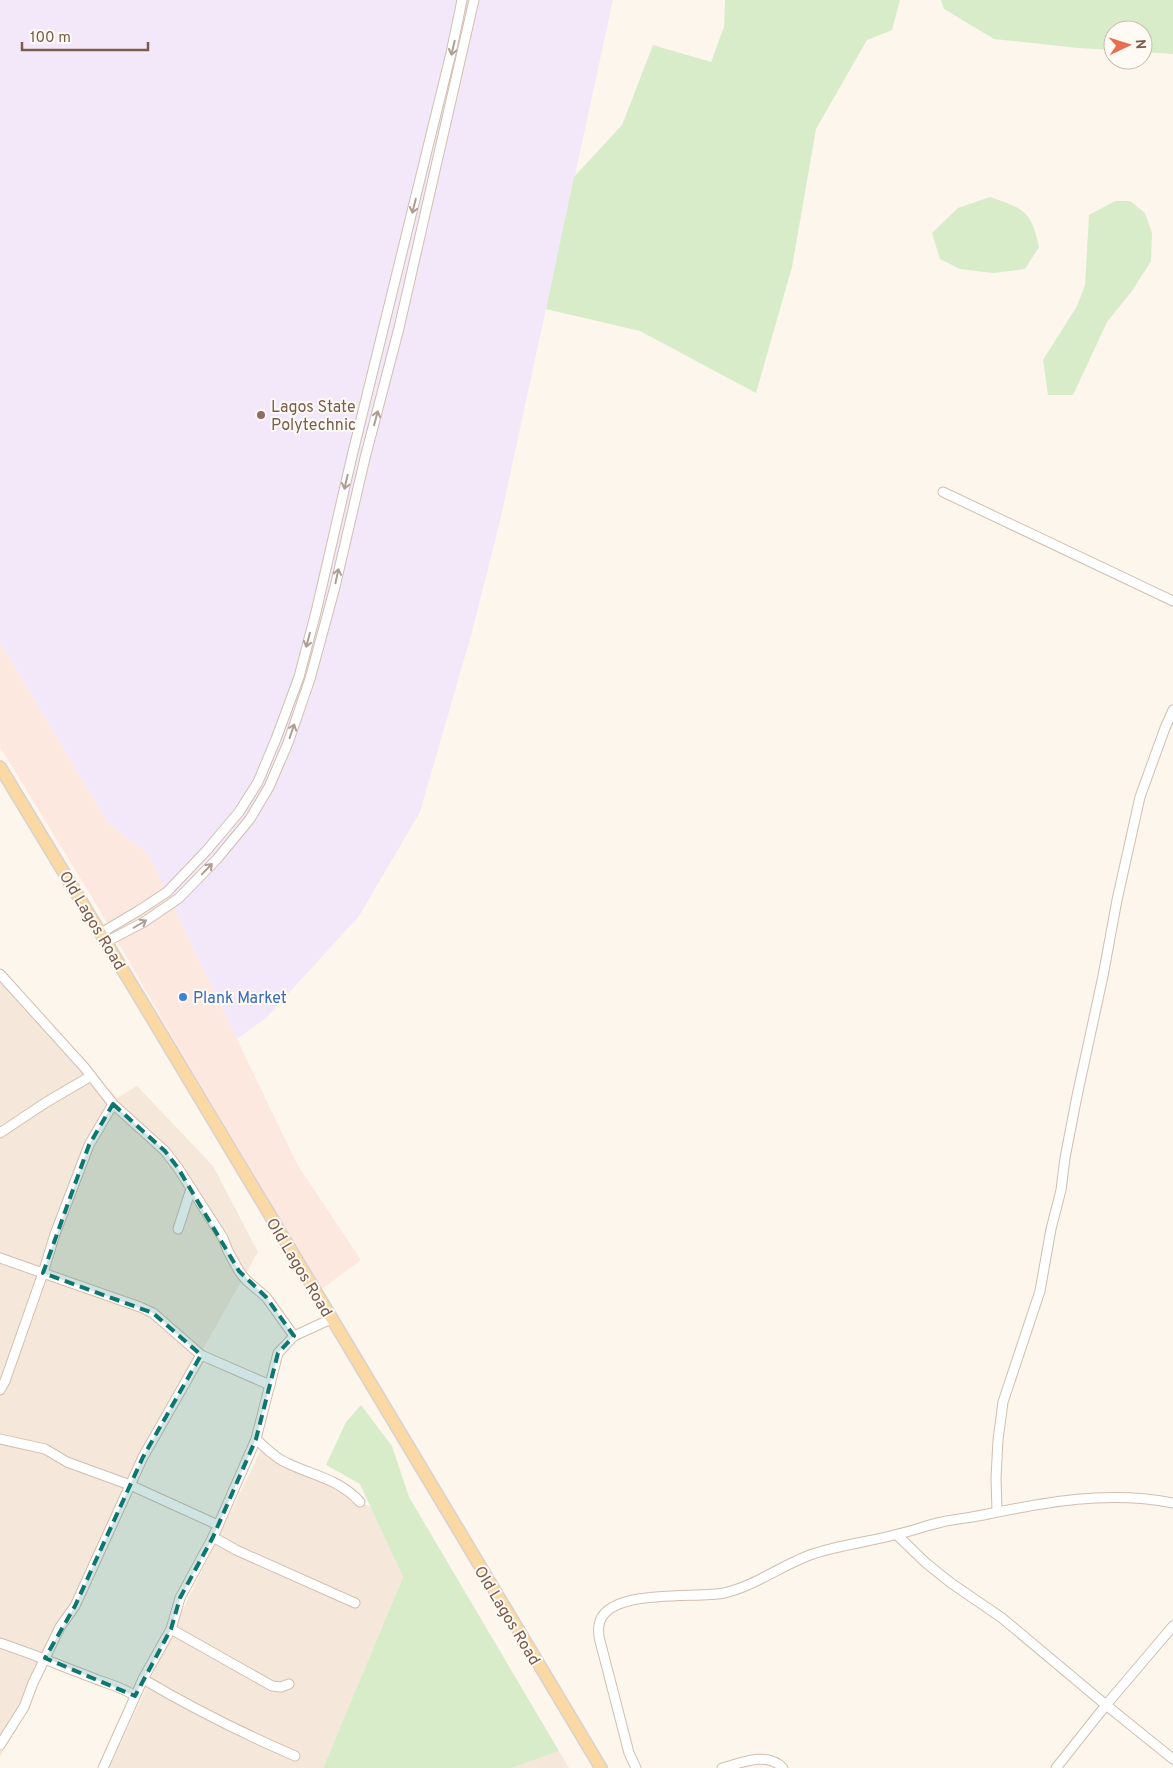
<svg xmlns="http://www.w3.org/2000/svg" width="1173" height="1768" font-family="Overpass,sans-serif">
	<style>
		.residential { fill: #f5e8da }
		.commercial { fill: #fde8e0 }
		.education { fill: #f3e8fa }
		.green { fill: #d8ecc9 }
		.lines { fill: none; stroke-linecap: round; stroke-linejoin: round }
		.minor-casing { stroke: #d1beb0; stroke-width: 11 }
		.major-casing { stroke: #dad1cd; stroke-width: 14 }
		.minor { stroke: #fff; stroke-width: 9 }
		.major { stroke: #fbd9a5; stroke-width: 11 }
		.oneway { stroke: #af9d94 }
		.marked { fill: #0f766e; fill-opacity: 0.2; stroke: #0f766e; stroke-width: 4; stroke-dasharray: 10 6; stroke-linejoin: round }
		.education-dot { fill: #8d6e63; stroke: #fffaf3; stroke-width: 2 }
		.shop-dot { fill: #3f7fe0; stroke: #fffaf3; stroke-width: 2 }
		.labels { text-anchor: middle; stroke-width: 4; stroke-linejoin: round; paint-order: stroke }
		.education-label { font-size: 16px; fill: #785e54; stroke: #fffaf3; text-anchor: start }
		.street-label { font-size: 16px; fill: #7a5c4d; stroke: #fffaf3 }
		.shop-label { font-size: 16px; fill: #366cbe; stroke: #fffaf3; text-anchor: start }
	</style>
	<rect width="100%" height="100%" fill="#fdf6ec"/>
	<g class="residential">
		<polygon points="0,976 117,1098 137,1086 213,1166 258,1252 144,1453 94,1555 0,1757"/>
		<polygon points="262,1448 372,1508 403,1577 323,1768 109,1768 185,1605"/>
		<polygon points="559,1751 569,1768 512,1768"/>
	</g>
	<polygon class="commercial" points="0,642 108,823 148,854 297,1164 361,1260 322,1289 183,1055 96,904 0,747"/>
	<polygon class="education" points="0,0 613,0 500,521 472,632 420,812 359,916 266,1018 237,1039 148,854 108,823 0,642"/>
	<g class="green">
		<polygon points="725,0 900,0 892,30 867,40 816,129 792,267 756,393 640,331 546,309 574,177 622,125 653,45 711,62 724,27"/>
		<polygon points="941,0 1173,0 1173,54 1143,52 1143,30 1113,30 1113,50 1078,48 994,39 944,9"/>
		<path d="M990,197C1023,209 1031,209 1039,247L1025,269L993,273L960,269L940,259L932,233L958,208Z"/>
		<polygon points="1115,201 1130,201 1145,213 1152,233 1151,261 1132,291 1107,322 1073,395 1048,395 1043,360 1077,306 1085,285 1089,215"/>
		<polygon points="361,1405 392,1446 409,1497 559,1751 512,1768 323,1768 403,1577 360,1484 326,1465 346,1422"/>
	</g>
	<g class="lines">
		<defs>
			<g id="minor">
				<polyline points="943,492 1173,601"/>
				<polyline points="101,933 138,911 167,892 207,850 239,812 258,782 276,739 299,677 316,612 352,456 451,53 462,0"/>
				<polyline points="106,942 144,922 179,898 217,859 250,819 269,787 288,743 310,679 335,587 365,458 399,328 474,0"/>
				<polyline points="0,974 84,1067 113,1104 165,1151 178,1168 223,1238 228,1251 239,1271 246,1280 266,1297 294,1336"/>
				<polyline points="0,1133 45,1103 91,1076"/>
				<polyline points="178,1229 191,1189"/>
				<polyline points="0,1258 140,1307 153,1313 201,1355 270,1385"/>
				<polyline points="0,1390 5,1381 43,1273 55,1234 89,1145 113,1104"/>
				<polyline points="0,1439 45,1449 67,1462 130,1485 218,1525"/>
				<path d="M256,1439C266,1448 275,1458 287,1463C314,1476 339,1479 360,1502"/>
				<polyline points="997,1511 996,1478 998,1440 1003,1402 1040,1291 1051,1229 1061,1190 1065,1158 1077,1096 1103,976 1117,900 1140,797 1165,728 1173,710"/>
				<polyline points="897,1535 926,1563 951,1583 1002,1618 1106,1705 1173,1759"/>
				<polyline points="213,1537 236,1550 355,1603"/>
				<polyline points="171,1629 272,1686 281,1687 289,1684"/>
				<path d="M0,1643C30,1653 59,1665 88,1676C104,1683 121,1686 135,1696"/>
				<path d="M143,1679C192,1708 242,1733 295,1756"/>
				<polyline points="0,1745 24,1707 33,1683 60,1627 75,1606 143,1457 201,1355"/>
				<polyline points="103,1768 143,1679 171,1629 180,1598 213,1537 256,1439 278,1353 294,1336 331,1319"/>
				<path d="M636,1768L629,1753L599,1637C599,1633 598,1629 599,1625C605,1587 696,1599 724,1593C755,1586 780,1566 810,1555C838,1545 869,1542 898,1534C913,1531 927,1525 942,1522C955,1519 969,1518 983,1515C1046,1502 1108,1490 1173,1503"/>
				<path d="M722,1768C741,1763 767,1751 783,1768"/>
				<polyline points="1056,1768 1106,1705 1173,1626"/>
			</g>
			<path id="major" d="M0,767C203,1099 399,1435 601,1768"/>
		</defs>
		<use href="#minor" class="minor-casing"/>
		<use href="#major" class="major-casing"/>
		<use href="#minor" class="minor"/>
		<use href="#major" class="major"/>
	</g>
	<defs><path id="oneway-shaft" d="M-6 0H5M1.5-3L5.5 0L1.5 3" fill="none" stroke-width="1.6" stroke-linecap="round" stroke-linejoin="round" transform="scale(1.25)"/></defs>
	<g class="oneway">
		<use href="#oneway-shaft" transform="translate(453 48) rotate(103)"/>
		<use href="#oneway-shaft" transform="translate(414 206) rotate(104)"/>
		<use href="#oneway-shaft" transform="translate(376 418) rotate(-75)"/>
		<use href="#oneway-shaft" transform="translate(346 482) rotate(103)"/>
		<use href="#oneway-shaft" transform="translate(337 576) rotate(-78)"/>
		<use href="#oneway-shaft" transform="translate(308 640) rotate(105)"/>
		<use href="#oneway-shaft" transform="translate(292 731) rotate(-71)"/>
		<use href="#oneway-shaft" transform="translate(207 869) rotate(-46)"/>
		<use href="#oneway-shaft" transform="translate(140 924) rotate(-30)"/>
	</g>
	<path class="marked" d="M113,1104L165,1151L178,1168L239,1271L266,1297L294,1336L278,1353L256,1439L213,1537L180,1598L171,1629L135,1696L45,1658L75,1606L143,1457L201,1355L153,1313L43,1273L89,1145Z"/>
	<circle class="education-dot" cx="261" cy="415" r="5"/>
	<circle class="shop-dot" cx="183" cy="997" r="5"/>
	<g class="labels">
		<g class="education-label">
			<text x="271" y="412">Lagos State<tspan x="271" dy="18">Polytechnic</tspan></text>
		</g>
		<g class="street-label">
			<text transform="translate(93 920) rotate(59)" y="6">Old Lagos Road</text>
			<text transform="translate(300 1267) rotate(59)" y="6">Old Lagos Road</text>
			<text transform="translate(508 1615) rotate(59)" y="6">Old Lagos Road</text>
		</g>
		<g class="shop-label">
			<text x="193" y="1003">Plank Market</text>
		</g>
	</g>
	<g transform="translate(1128 45) rotate(86)"><circle r="24" fill="#fffaf3" stroke="#cabbb1"/>
	<path d="M0-4L9 19L0 12L-9 19Z" fill="#e76f51"/>
	<text y="-8" font-size="14" font-weight="bold" text-anchor="middle" fill="#7a5c4d">N</text>
	</g>
	<path d="M22 42v8h126v-8" fill="none" stroke="#7a5c4d" stroke-width="2.5"/>
	<text x="30" y="42" font-size="15" fill="#7a5c4d" stroke="#fffaf3" stroke-width="4" paint-order="stroke">100 m</text>
</svg>
